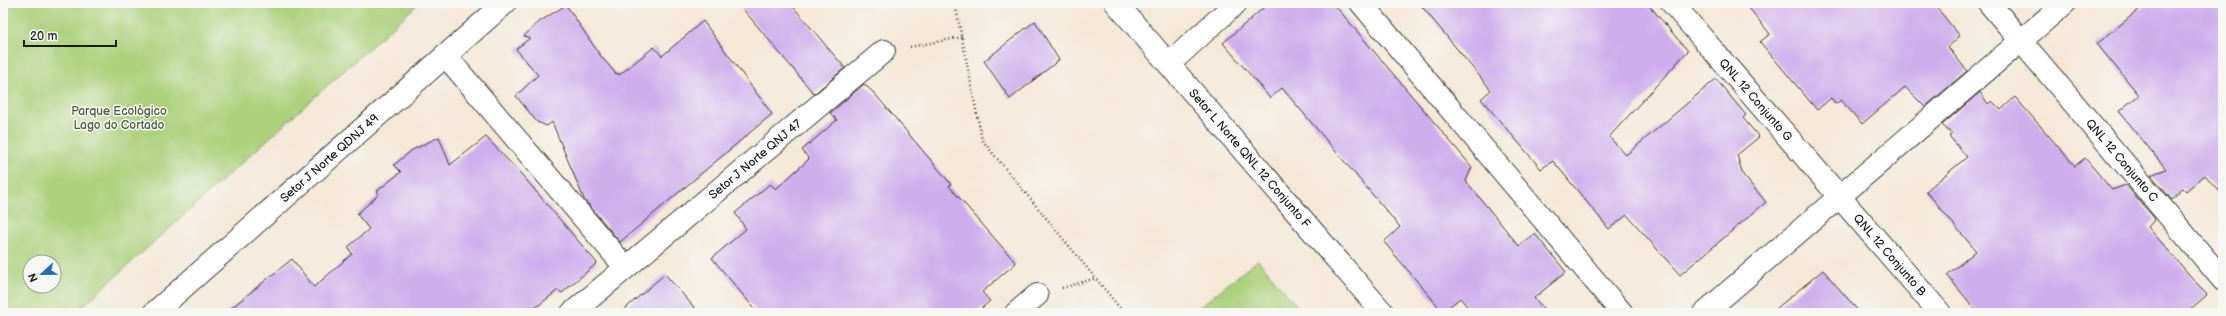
<svg xmlns="http://www.w3.org/2000/svg" width="2226" height="316" font-family="'Balsamiq Sans',sans-serif">
	<style>
		.green { fill: #abd17c; stroke: #64764c; fill-rule: evenodd }
		.building { fill: #ceadec }
		.lines { fill: none; stroke-linecap: round; stroke-linejoin: round }
		.minor-casing { stroke: #3d3b38; stroke-width: 24 }
		.tertiary-casing { stroke: #3d3b38; stroke-width: 24 }
		.path { stroke: #3d3b38; stroke-width: 2.5; stroke-dasharray: 1 3; stroke-linecap: butt }
		.minor { stroke: #fff; stroke-width: 22 }
		.tertiary { stroke: #fff; stroke-width: 22 }
		.labels { text-anchor: middle; stroke-width: 3; stroke-linejoin: round; paint-order: stroke }
		.street-label { font-size: 12px; fill: #1c1c1c; stroke: #f6f6f2 }
		.park-label { font-size: 12px; fill: #4e5b3e; stroke: #f6f6f2 }
	</style>
	<rect width="100%" height="100%" fill="#f6f6f2"/>
	<filter id="ink" filterUnits="userSpaceOnUse"><feTurbulence type="fractalNoise" baseFrequency=".025" numOctaves="2"/><feDisplacementMap in="SourceGraphic" scale="8" xChannelSelector="R" yChannelSelector="G"/><feConvolveMatrix kernelMatrix="1 2 1 2 8 2 1 2 1" color-interpolation-filters="sRGB"/></filter>
	<filter id="wash" filterUnits="userSpaceOnUse"><feTurbulence type="fractalNoise" baseFrequency=".012" numOctaves="4" result="noise"/><feDisplacementMap in="SourceGraphic" scale="16" xChannelSelector="R" yChannelSelector="G"/><feGaussianBlur stdDeviation="0.9" result="paint"/><feColorMatrix in="noise" values="0 0 0 0 0 0 0 0 0 0 0 0 0 0 0 0 0 1.4 0 .05"/><feComposite in="paint" operator="in"/></filter>
	<g filter="url(#wash)">
		<rect width="100%" height="100%" fill="#f5e8d6"/>
		<g class="green">
			<path d="M3,3H419L75,313H3ZM30,262H54V286H30Z"/>
			<polygon points="1258,260 1303,313 1200,313 1197,309"/>
		</g>
		<g id="blocks">
			<g class="building">
				<polygon points="738,3 790,3 845,68 814,94"/>
				<polygon points="1269,3 1333,3 1472,167 1466,181 1519,246 1535,234 1566,272 1534,298 1548,313 1473,313 1460,298 1443,312 1384,242 1400,227 1282,88 1270,98 1223,43"/>
				<polygon points="1419,3 1647,3 1688,51 1609,137 1626,155 1716,79 1746,115 1743,118 1759,137 1737,155 1743,175 1766,202 1680,275 1627,215 1609,229 1553,161 1541,169 1481,99 1491,90"/>
				<polygon points="1745,3 1933,3 1960,36 1948,47 1967,71 1925,107 1905,87 1862,124 1841,100 1836,104 1831,98 1817,110 1760,42 1770,34"/>
				<polygon points="2147,3 2223,3 2223,196 2205,175 2186,191 2183,188 2172,200 2151,175 2166,169 2119,111 2139,95 2097,44"/>
				<polygon points="566,5 600,55 616,74 618,73 619,75 654,47 662,56 703,21 772,114 620,242 584,199 552,122 547,126 537,122 516,96 538,75 516,49 530,38 524,36 539,22"/>
				<polygon points="1035,21 1059,60 1010,99 984,61"/>
				<polygon points="864,84 874,93 951,184 949,186 1016,263 982,292 990,301 976,313 758,313 712,258 746,229 735,213 770,184 776,189 809,159 802,150 837,120 830,113"/>
				<polygon points="1980,92 1988,104 1992,101 2001,110 2015,97 2075,166 2085,158 2112,190 2126,185 2155,219 2148,227 2207,295 2186,313 1978,313 1947,275 1976,251 1926,191 1967,157 1949,136 1952,134 1942,125"/>
				<polygon points="439,137 450,165 486,137 522,175 597,263 562,293 558,290 529,313 225,313 292,259 314,287 352,254 348,247 369,229 357,214 379,194 377,191 401,172 394,165 412,150"/>
				<polygon points="1823,270 1860,313 1771,313"/>
				<polygon points="665,274 699,313 620,313"/>
			</g>
		</g>
	</g>
	<g filter="url(#ink)">
		<use href="#blocks" fill-opacity="0" stroke="#3d3b38" stroke-width="1"/>
		<g class="lines">
			<defs>
				<g id="minor">
					<polyline points="1361,3 1622,313"/>
					<path id="s1" d="M1672,3L1940,313"/>
					<path id="s2" d="M1989,3L2223,280"/>
					<polyline points="445,55 625,267"/>
					<polyline points="1169,64 1236,3"/>
					<path id="s3" d="M154,313L505,3"/>
					<path id="s4" d="M572,313L884,51"/>
					<polyline points="1016,313 1037,295"/>
					<polyline points="1704,313 2065,3"/>
				</g>
				<g id="tertiary">
					<path id="s5" d="M1116,3L1383,313"/>
				</g>
			</defs>
			<use href="#minor" class="minor-casing"/>
			<use href="#tertiary" class="tertiary-casing"/>
			<g class="path">
				<polyline points="955,3 982,140 1124,313"/>
				<polyline points="910,47 962,37"/>
				<polyline points="1062,288 1096,278"/>
			</g>
			<use href="#minor" class="minor"/>
			<use href="#tertiary" class="tertiary"/>
		</g>
	</g>
	<g class="labels">
		<g class="street-label">
			<text dy="4" stroke="none"><textPath href="#s1" startOffset="128">QNL 12 Conjunto G</textPath></text>
			<text dy="4" stroke="none"><textPath href="#s3" startOffset="234">Setor J Norte QDNJ 49</textPath></text>
			<text dy="4" stroke="none"><textPath href="#s5" startOffset="205">Setor L Norte QNL 12 Conjunto F</textPath></text>
			<text dy="4" stroke="none"><textPath href="#s4" startOffset="239">Setor J Norte QNJ 47</textPath></text>
			<text dy="4" stroke="none"><textPath href="#s2" startOffset="206">QNL 12 Conjunto C</textPath></text>
			<text dy="4" stroke="none"><textPath href="#s1" startOffset="333">QNL 12 Conjunto B</textPath></text>
		</g>
		<g class="park-label">
			<text x="119" y="115">Parque Ecológico<tspan x="119" dy="14">Lago do Cortado</tspan></text>
		</g>
	</g>
	<rect width="2226" height="316" fill="none" stroke="#f6f6f2" stroke-width="16"/>
	<g transform="translate(42 274) rotate(248)"><circle r="19" fill="#f6f6f2" stroke="#9f9f9c"/>
	<path d="M0-3L7 15L0 10L-7 15Z" fill="#1f6fb2"/>
	<text y="-6" font-size="11" font-weight="bold" text-anchor="middle" fill="#1c1c1c">N</text>
	</g>
	<path d="M24 40v6h92v-6" fill="none" stroke="#1c1c1c" stroke-width="2"/>
	<text x="30" y="40" font-size="12" fill="#1c1c1c" stroke="#f6f6f2" stroke-width="3" paint-order="stroke">20 m</text>
</svg>
